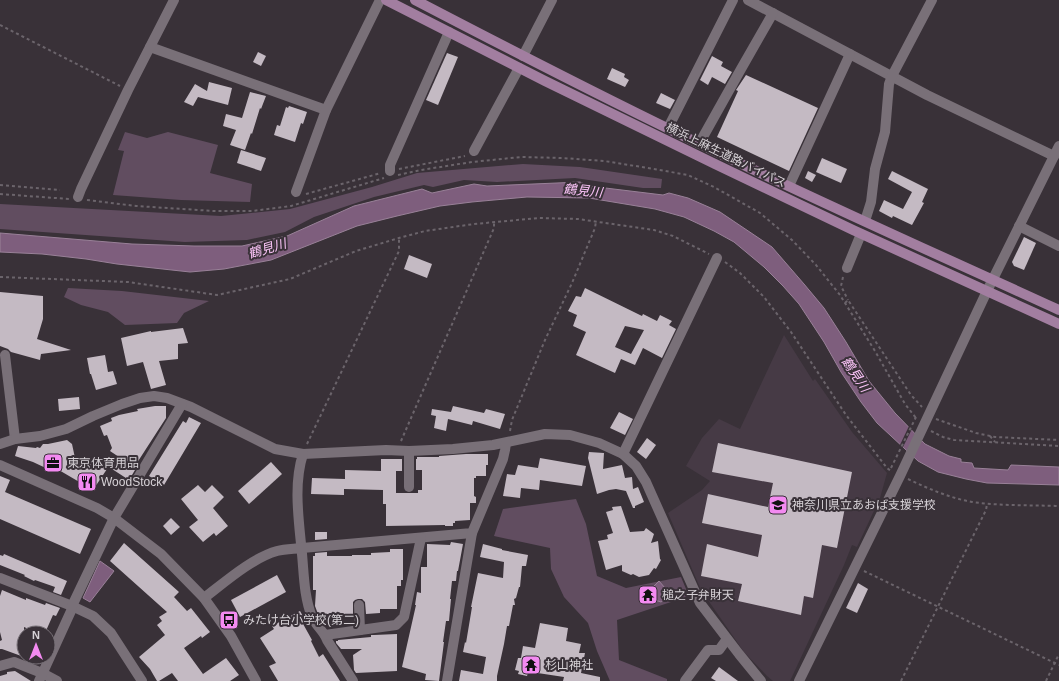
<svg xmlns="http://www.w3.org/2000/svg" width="1059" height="681" font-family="Helvetica,'Noto Sans JP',sans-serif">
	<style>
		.built { fill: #463a45 }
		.green { fill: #614d60 }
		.water { fill: #7e5e7d; stroke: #998198 }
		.pier { fill: #393138 }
		.building { fill: #c4bac3; fill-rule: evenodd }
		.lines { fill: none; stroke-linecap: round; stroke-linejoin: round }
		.path { stroke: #6b646b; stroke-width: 2; stroke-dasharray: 3 3; stroke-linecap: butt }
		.minor { stroke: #797078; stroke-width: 10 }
		.major { stroke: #a27ea0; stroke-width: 10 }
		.labels { text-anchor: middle; stroke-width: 4; stroke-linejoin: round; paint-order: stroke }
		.street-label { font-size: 12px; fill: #d7d2d7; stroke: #393138 }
		.poi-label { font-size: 12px; fill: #d7d2d7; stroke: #393138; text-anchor: start }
		.water-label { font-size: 13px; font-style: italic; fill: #fbc4f8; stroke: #393138 }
	</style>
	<rect width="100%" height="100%" fill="#393138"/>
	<polygon class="built" points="784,335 813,381 815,379 852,432 887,473 880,498 857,547 852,545 844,565 790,681 773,681 767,676 744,652 701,590 668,513 702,490 710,481 686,466 702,438 719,419 740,429"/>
	<g class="green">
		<polygon points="125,132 147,138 168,132 218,145 210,173 252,184 250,202 181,200 113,195 124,151 118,150"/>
		<polygon points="523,164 580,167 662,179 661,188 643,188 575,178 497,182 464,180 433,187 424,185 374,197 314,217 285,232 247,240 185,242 0,229 0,204 221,216 290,209 372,187 417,173"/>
		<polygon points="68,288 122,291 209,301 184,313 177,323 125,325 108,312 81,305 64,297"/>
		<polygon points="576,499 586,524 597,576 626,588 681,577 689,596 617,620 619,660 667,679 667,681 610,681 597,651 588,623 564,597 551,569 550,548 494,536 503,509"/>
	</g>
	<g class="water">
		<polygon points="580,182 589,186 663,195 669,193 688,198 720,212 772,247 804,284 824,308 846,342 869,381 895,413 925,444 949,456 961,459 961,462 972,463 974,468 1008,470 1011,465 1059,467 1059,485 987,483 966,479 938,472 918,461 877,423 861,402 841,372 824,342 799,304 783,286 764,267 734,242 714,231 684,217 655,209 589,198 527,197 472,202 440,206 397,216 357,226 271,260 224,269 190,272 117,264 86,259 42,254 0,252 0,233 132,244 194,246 242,246 287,236 354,206 422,189 432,193 474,184 487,186"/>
		<polygon points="100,561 114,571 90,602 83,598"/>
		<polygon points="659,581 671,595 661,602 655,600 652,588"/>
	</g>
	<polygon class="pier" points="909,426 912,429 902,449 899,447"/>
	<g class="building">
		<polygon points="258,52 266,56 261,66 253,62"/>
		<polygon points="447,53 458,57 438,105 426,100"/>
		<polygon points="712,56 723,62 721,66 732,72 725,84 712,77 708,85 700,80"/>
		<polygon points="612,68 625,74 624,77 629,80 625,87 607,79"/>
		<polygon points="746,75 818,108 789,171 717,137 738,91 736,90"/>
		<polygon points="209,82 232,88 228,105 198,97 193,106 184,102 195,84 207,91"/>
		<polygon points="250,92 266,96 261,109 260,108 252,134 251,133 245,150 230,145 236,130 223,126 226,114 242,118"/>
		<polygon points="661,93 675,100 670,109 656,103"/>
		<polygon points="289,106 307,112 303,124 301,123 295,142 274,135 277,125 280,126 286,107 288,108"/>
		<polygon points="241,150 266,158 261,171 237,163"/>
		<polygon points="822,158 847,169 841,183 816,172"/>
		<polygon points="808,171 816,175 812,182 805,178"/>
		<polygon points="892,171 928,189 922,202 924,203 912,225 893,216 892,218 879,211 884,200 903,209 912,192 888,179"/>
		<polygon points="1024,237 1036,243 1024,270 1014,266 1012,262"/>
		<polygon points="409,255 432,264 427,278 404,269"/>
		<path d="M585,288L642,316L643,314L657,321L660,315L672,321L669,325L676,329L662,358L643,348L635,365L621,359L615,373L576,355L586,332L573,326L577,315L568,311L576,296L581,297ZM625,326L644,330L631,354L615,347Z"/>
		<polygon points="0,292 43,296 43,319 37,339 71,350 41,354 40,360 11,352 8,349 0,346"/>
		<polygon points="183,328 188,343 178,344 178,359 159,361 166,385 151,389 143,362 127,366 121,338 151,331 151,332"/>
		<polygon points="105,355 108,372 113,371 117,384 96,390 91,374 90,374 87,358"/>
		<polygon points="79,397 80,409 59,411 58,399"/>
		<polygon points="155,406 166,406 166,418 133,469 135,470 129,480 112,469 119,457 110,451 112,448 107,435 104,436 100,426 112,421 111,418 119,415 138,411 137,409"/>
		<polygon points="453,406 484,413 486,409 505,414 500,429 473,421 472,425 448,419 446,431 434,428 436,416 431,415 432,409 451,412"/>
		<polygon points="619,412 633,419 625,435 610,428"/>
		<polygon points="189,417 201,423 164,485 149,476 183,421 186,423"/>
		<polygon points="647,438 656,445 646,459 637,452"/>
		<polygon points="67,440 72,444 75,458 88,465 94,460 107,469 93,490 52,466 50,470 33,462 15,456 18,446 36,448 37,447 40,448 43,444 48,444"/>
		<polygon points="718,443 852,472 837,548 822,545 813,598 804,596 801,615 738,601 742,584 701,576 707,544 758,557 762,535 702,523 708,494 768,507 773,483 712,472"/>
		<polygon points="589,452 604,453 603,469 622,465 625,478 632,477 633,489 638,487 644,502 635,506 635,508 633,508 626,491 616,489 609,490 597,494 588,458"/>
		<polygon points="466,454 488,454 488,465 486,465 486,476 476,476 476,478 474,478 474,496 476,497 476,503 470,503 470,520 455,521 455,523 453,523 453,526 445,526 445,525 386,526 386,504 383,504 383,490 344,489 344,495 311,494 312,478 345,479 345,470 381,471 381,459 402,459 402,471 396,471 396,493 418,493 418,490 422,490 422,470 416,470 416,459 417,459 417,457 439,457 439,456"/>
		<polygon points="540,458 586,466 582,486 540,480 539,490 521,488 520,498 503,496 507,474 515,475 518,465 538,468"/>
		<polygon points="271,462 282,474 249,504 238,491"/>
		<polygon points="0,476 10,480 5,492 91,529 80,554 0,519"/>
		<polygon points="198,485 205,492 212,485 224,497 213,508 228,526 216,536 214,533 203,542 189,527 198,520 181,499"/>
		<polygon points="621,506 630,532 644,531 646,528 654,534 651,543 658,541 660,559 661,560 656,569 654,568 649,575 639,577 633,574 631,575 622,571 622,565 606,570 598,541 608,539 607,535 613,533 606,512 613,510 612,507"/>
		<polygon points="171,518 180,527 171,535 163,526"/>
		<polygon points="315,532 327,532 327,539 315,540"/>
		<polygon points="451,542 463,544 458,571 457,571 456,581 452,581 450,599 451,599 449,621 446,621 443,642 444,642 439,681 425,680 426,674 402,667 416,605 415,605 417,592 421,593 421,567 427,567 427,544 450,545"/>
		<polygon points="124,543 179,592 174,597 187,611 191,608 210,632 202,638 201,636 184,648 203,674 226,658 239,675 230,681 178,681 172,673 159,681 157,681 150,669 139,657 165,635 157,625 162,621 159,617 167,612 110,561"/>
		<polygon points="483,544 502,549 502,550 528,555 526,566 522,566 520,587 519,587 516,598 514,599 515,605 513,605 509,626 507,626 504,644 497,676 497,681 459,681 461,670 483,674 486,657 463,652 465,642 466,643 472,607 471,607 478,573 503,578 504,562 480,557"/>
		<polygon points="390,549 403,549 403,580 401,580 401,586 397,586 397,609 380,609 380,613 366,614 365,602 362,599 358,599 355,600 353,602 353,614 318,614 315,606 316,590 313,590 313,556 315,556 315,553 327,552 327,556 352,556 352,555 371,555 371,553 390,552"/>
		<polygon points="4,554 67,581 61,595 53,592 55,587 35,580 34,581 24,576 25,575 0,565 0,555 3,556"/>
		<polygon points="277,575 286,592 240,617 231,600"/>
		<polygon points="858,583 868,589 857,613 846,608"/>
		<polygon points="2,590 26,600 26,598 45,605 46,603 60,608 56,616 53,615 45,633 38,633 24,627 24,657 2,649 0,649 0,641 2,640 0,632 0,596"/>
		<polygon points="300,611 305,620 302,622 312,640 311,641 319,657 323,654 340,681 278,681 269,666 276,663 260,638 274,629 272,626"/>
		<polygon points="540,623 568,628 566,641 581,644 579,653 585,653 581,673 600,677 600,681 563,681 564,677 531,672 530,673 528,673 527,676 518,674 519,671 515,670 518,658 521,658 523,646 535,648"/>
		<polygon points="397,634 397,671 356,673 354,670 353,655 362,649 341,649 336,643 336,641 338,641 338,640 371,637 371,635 374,635"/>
		<polygon points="719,667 738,681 716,681 711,678"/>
		<polygon points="15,671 31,681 0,681 0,676 7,674 7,672"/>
	</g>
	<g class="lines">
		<g class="path">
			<polyline points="0,25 120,86"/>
			<polyline points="399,169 465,156"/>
			<polyline points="398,175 421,170 472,162 521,157 562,158 604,161 648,168 688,175 714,187 760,213 792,240 816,265 840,295 875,351 905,404 916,418"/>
			<polyline points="0,185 60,190"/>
			<polyline points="0,194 69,199"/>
			<polyline points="306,194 381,173"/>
			<polyline points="87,200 136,206 214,211 252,211 291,206 384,178"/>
			<polyline points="725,262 740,273 764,297 791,332 846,415 887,468 891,471"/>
			<polyline points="0,277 128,282 217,295 290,279 356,251 399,238 425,231 474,224 539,218 578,219 654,230 673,236 709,254"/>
			<polyline points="843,277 841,286 848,300"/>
			<polyline points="845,303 848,300 911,395 922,407"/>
			<polyline points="936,419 976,433 995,437 1059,440"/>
			<polyline points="510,431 512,420 545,340 572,283 595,228 596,221"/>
			<polyline points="931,431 943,437 954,440 1059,446"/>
			<polyline points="990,436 995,442"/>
			<polyline points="401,441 494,228 494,221"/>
			<polyline points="307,444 399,251 399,238"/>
			<polyline points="891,468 916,417"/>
			<path d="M908,479C929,489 950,498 972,502C1001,506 1030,505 1059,506"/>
			<polyline points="864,571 1059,665"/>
			<polyline points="901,681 986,510 987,504"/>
			<polyline points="1046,681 1059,654"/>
		</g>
		<g class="minor">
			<polyline points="748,0 927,95 1054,156"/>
			<polyline points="150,47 326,110"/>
			<polyline points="523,56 552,0"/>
			<polyline points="668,128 733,0"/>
			<polyline points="699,144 741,69 773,13"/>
			<polyline points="474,151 519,68"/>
			<polyline points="390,171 390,165 449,32"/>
			<polyline points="789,186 850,54"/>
			<polyline points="296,192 326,110 380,0"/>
			<polyline points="78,197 81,189 128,90 174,0"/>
			<polyline points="865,221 871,202 875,169 885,132 889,84 892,76 932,0"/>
			<polyline points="1019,226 1059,246"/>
			<polyline points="847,268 861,234"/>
			<polyline points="5,355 15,439"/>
			<polyline points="0,444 15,439 40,436 66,429 93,416 122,404 140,398 154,396 167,398 191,407 275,449 303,454 386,450 409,451 453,449 493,445 545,434 570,435 599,443 623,454 636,466 646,482 700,603 739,654 761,681"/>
			<polyline points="409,451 409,487"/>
			<path d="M303,454C293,485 299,521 302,554C304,575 304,597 312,617C316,626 324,631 327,640L353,681"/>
			<polyline points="623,454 717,258"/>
			<polyline points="0,465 97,508 114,518 161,554 204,598 231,636 256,681"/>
			<polyline points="0,578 72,606 93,616 111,633 142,681"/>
			<path d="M204,598C225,582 252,558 277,551C285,549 294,549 302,548L472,533L503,459L505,450L506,443"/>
			<polyline points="359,605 360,630"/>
			<polyline points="325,635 396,625 404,617 421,538"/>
			<polyline points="0,666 14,662 42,673 57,681"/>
			<polyline points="39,681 71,611 72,606 114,518 182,404"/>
			<polyline points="447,681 472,533"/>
			<polyline points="685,681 708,650 719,650 727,639"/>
			<polyline points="799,681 900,476 987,291 1059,146"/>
		</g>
		<g class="major">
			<polyline points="386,0 545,81 715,164 853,230 1059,324"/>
			<path d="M415,0C509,49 604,98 700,144C819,202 939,255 1059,310"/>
		</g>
	</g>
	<defs>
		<symbol id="office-square" viewBox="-11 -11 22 22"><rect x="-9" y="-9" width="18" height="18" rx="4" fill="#f38af1" stroke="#393138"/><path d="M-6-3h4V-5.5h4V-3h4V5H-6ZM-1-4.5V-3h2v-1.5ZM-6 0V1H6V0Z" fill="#111"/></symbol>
		<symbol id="restaurant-square" viewBox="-11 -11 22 22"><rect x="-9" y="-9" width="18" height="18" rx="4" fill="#f38af1" stroke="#393138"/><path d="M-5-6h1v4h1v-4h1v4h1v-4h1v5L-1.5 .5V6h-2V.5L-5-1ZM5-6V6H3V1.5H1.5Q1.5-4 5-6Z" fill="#111"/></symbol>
		<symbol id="school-square" viewBox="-11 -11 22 22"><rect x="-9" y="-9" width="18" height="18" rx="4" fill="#f38af1" stroke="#393138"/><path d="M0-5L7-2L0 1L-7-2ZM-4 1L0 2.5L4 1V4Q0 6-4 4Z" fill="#111"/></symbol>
		<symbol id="temple-square" viewBox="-11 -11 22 22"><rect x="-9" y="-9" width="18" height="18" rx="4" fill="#f38af1" stroke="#393138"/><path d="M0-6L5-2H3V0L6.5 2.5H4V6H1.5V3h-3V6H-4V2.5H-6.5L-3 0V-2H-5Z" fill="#111"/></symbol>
		<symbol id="bus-square" viewBox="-11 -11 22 22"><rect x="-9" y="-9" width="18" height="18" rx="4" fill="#f38af1" stroke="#393138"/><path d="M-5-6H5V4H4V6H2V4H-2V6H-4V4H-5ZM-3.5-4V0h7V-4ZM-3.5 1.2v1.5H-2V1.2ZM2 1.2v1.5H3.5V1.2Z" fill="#111"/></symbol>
	</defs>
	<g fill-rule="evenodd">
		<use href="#office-square" x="42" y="452" width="22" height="22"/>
		<use href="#restaurant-square" x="76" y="471" width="22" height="22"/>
		<use href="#school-square" x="767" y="494" width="22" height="22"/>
		<use href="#temple-square" x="637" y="584" width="22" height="22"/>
		<use href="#bus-square" x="218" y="609" width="22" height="22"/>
		<use href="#temple-square" x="520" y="654" width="22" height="22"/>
	</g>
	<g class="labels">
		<g class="street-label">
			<text transform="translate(726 155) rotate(26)" y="4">横浜上麻生道路バイパス</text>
		</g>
		<g class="poi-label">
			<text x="67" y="467">東京体育用品</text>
			<text x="101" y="486">WoodStock</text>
			<text x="792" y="509">神奈川県立あおば支援学校</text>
			<text x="662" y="599">槌之子弁財天</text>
			<text x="243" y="624">みたけ台小学校(第二)</text>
			<text x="545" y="669">杉山神社</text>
		</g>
		<g class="water-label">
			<text transform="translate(583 190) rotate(6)" y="5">鶴見川</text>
			<text transform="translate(267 248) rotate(-17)" y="5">鶴見川</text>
			<text transform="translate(856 374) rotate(56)" y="5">鶴見川</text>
		</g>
	</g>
	<g transform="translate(36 645)"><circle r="19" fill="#393138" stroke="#787178"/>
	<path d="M0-3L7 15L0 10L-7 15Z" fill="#f38af1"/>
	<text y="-6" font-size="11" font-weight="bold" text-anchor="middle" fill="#d7d2d7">N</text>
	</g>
</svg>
